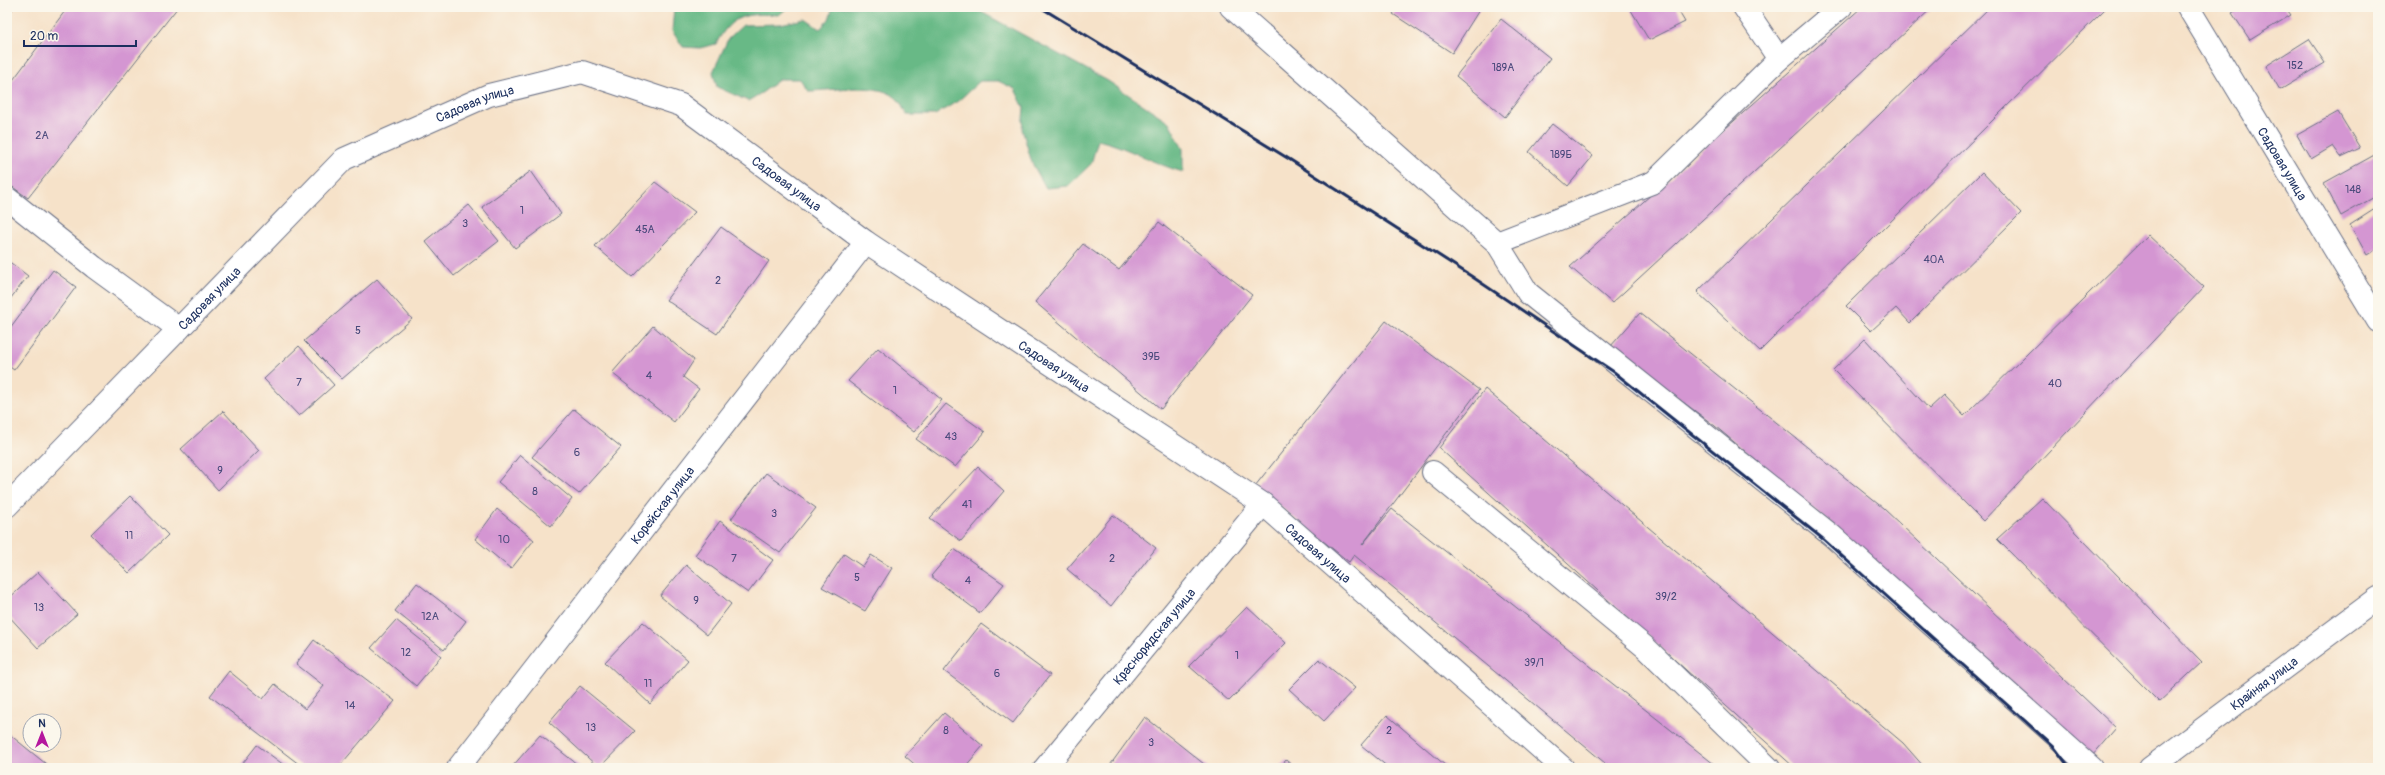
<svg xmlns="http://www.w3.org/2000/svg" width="2385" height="775" font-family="Pangolin,sans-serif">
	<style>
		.forest { fill: #68b986; stroke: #427472 }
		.building { fill: #d496d2 }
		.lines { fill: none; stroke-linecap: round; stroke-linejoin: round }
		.minor-casing { stroke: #686e83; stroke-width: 24 }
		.minor { stroke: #fff; stroke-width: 22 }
		.rail { stroke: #1b2f5e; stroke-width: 3 }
		.labels { text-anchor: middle; stroke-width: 3; stroke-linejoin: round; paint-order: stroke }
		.number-label { font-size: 11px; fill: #49497b }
		.street-label { font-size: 13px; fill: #1b2f5e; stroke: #fbf7ec }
	</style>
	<rect width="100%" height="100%" fill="#fbf7ec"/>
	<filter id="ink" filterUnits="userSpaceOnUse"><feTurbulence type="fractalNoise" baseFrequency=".025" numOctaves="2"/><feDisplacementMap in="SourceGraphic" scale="8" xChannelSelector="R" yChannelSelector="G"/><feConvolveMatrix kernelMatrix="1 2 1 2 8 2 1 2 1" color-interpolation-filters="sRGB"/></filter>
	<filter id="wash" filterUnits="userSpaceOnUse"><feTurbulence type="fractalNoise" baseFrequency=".012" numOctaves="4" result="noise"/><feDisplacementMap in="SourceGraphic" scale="16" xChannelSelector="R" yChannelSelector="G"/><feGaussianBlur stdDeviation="0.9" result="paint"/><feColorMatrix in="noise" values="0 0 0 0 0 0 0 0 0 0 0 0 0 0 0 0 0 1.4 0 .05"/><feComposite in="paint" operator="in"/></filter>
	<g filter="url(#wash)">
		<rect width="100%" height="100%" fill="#f6e2c9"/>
		<g class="forest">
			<path d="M674,7H788L779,15C746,13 732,14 716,44L700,48L683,47L672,31Z"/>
			<path d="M833,7H972L1108,81L1169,122L1183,149V172C1153,164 1128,147 1098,140L1091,164L1068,186L1046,188L1032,163L1022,129L1024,108L1015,89L998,81H980L958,101L935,115H907C904,111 902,105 899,101C883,80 833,91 808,91L800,79H780L763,92L748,101L717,87L713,72L728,39L743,25L780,24L805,19L820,29L829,19Z"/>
		</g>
		<g id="blocks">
			<g class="building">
				<polygon points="7,7 14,7 7,17"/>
				<polygon points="68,7 178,7 28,198 7,183 7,88"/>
				<polygon points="1397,7 1481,7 1452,53 1393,14"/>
				<polygon points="1629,7 1676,7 1685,22 1649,40"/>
				<polygon points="1862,7 1933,7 1612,303 1570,267"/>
				<polygon points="1990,7 2107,7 1760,351 1697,292"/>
				<polygon points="2241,7 2285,7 2291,15 2250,40 2232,13"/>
				<polygon points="1501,19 1550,58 1505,117 1456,76"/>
				<polygon points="2309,39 2325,63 2280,90 2266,66"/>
				<polygon points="2338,112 2360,148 2341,157 2333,146 2311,159 2297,135"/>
				<polygon points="1552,124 1593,156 1568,186 1529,152"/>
				<polygon points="2378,153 2378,195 2341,216 2324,183"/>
				<polygon points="531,171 561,214 515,248 482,207"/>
				<polygon points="1982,172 2021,213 1910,323 1896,308 1871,331 1846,306"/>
				<polygon points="655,182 695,212 632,277 595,246"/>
				<polygon points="469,205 499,241 454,276 425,241"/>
				<polygon points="2378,207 2378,248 2367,255 2350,225"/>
				<polygon points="1159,222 1252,295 1161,409 1035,302 1083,244 1119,270"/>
				<polygon points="721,227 769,261 717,334 666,300"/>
				<polygon points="2148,235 2204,287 1983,521 1833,370 1865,339 1929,409 1944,395 1964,416"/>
				<polygon points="7,260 28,276 7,303"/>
				<polygon points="53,270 76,287 14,370 7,365 7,332"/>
				<polygon points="377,279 412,319 342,379 304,341"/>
				<polygon points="1640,313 1883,508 2116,728 2092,756 1827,520 1715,426 1610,347"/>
				<polygon points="1386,321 1479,390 1362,545 1392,509 1719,768 1611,768 1354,555 1349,562 1255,486"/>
				<polygon points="653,326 694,360 683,377 699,389 674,422 612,373"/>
				<polygon points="299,346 334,385 299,416 264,379"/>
				<polygon points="878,348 942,400 914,432 848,381"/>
				<polygon points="1485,389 1903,743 1925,768 1795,768 1439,448"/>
				<polygon points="946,404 985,432 955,467 916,439"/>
				<polygon points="574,409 621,447 579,494 532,457"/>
				<polygon points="223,411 259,450 218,490 181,449"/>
				<polygon points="520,455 572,499 551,526 498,482"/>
				<polygon points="978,467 1004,491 961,541 930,518"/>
				<polygon points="766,473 816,508 780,553 731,519"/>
				<polygon points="130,496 168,535 129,573 91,534"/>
				<polygon points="2042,498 2202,662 2159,702 1997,539"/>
				<polygon points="497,509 534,540 511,569 475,539"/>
				<polygon points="1113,515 1156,548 1111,606 1067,569"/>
				<polygon points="720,521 773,560 748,593 695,555"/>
				<polygon points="954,549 1004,584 980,613 931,576"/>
				<polygon points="844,554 863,567 871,555 892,568 865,611 822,587"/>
				<polygon points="686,565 731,604 707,635 660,596"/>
				<polygon points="38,572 77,614 38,648 7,614 7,600"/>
				<polygon points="417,583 466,621 444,650 395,611"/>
				<polygon points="1247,607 1286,643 1229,701 1189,666"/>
				<polygon points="396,620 441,656 416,686 371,648"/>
				<polygon points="643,622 688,660 650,704 605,662"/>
				<polygon points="981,624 1050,675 1013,723 944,671"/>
				<polygon points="314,640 395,701 338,768 304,768 210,696 229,671 263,699 275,684 305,709 324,686 296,664"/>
				<polygon points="1319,659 1355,688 1324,721 1289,689"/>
				<polygon points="580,686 635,731 599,768 549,722"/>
				<polygon points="944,713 983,746 964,768 919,768 905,756"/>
				<polygon points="1387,715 1446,766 1444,768 1389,768 1361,745"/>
				<polygon points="1145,717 1209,768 1108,768"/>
				<polygon points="9,734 51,768 7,768 7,736"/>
				<polygon points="540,735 582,768 511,768"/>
				<polygon points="257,745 288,768 239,768"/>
				<polygon points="1286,760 1295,768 1279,768"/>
			</g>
		</g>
	</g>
	<g filter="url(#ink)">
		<use href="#blocks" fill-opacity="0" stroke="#686e83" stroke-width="1"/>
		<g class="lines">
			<defs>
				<g id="minor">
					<polyline points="1231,7 1497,243 1528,293 1831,535 2092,768"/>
					<polyline points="1744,7 1779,59"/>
					<path id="s1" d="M2188,7L2378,321"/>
					<polyline points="7,198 94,267 179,329"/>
					<polyline points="1497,243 1654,182 1779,59 1841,7"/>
					<polyline points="1433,472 1645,647 1769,768"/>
					<path id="s2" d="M7,506L344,159L489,95L582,72L681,105L866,242L1263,504L1563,768"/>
					<path id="s3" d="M458,768L866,242"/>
					<path id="s4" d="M1045,768L1263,504"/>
					<path id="s5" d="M2150,768L2378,598"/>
				</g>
			</defs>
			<use href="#minor" class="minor-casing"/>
			<use href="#minor" class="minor"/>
			<polyline class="rail" points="1040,7 1289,159 1471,276 1614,372 1823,539 2054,747 2070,768"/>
		</g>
	</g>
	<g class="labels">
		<g class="number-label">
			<text x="2295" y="69">152</text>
			<text x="1503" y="71">189А</text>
			<text x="42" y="139">2А</text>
			<text x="1561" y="158">189Б</text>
			<text x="2353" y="193">148</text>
			<text x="522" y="214">1</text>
			<text x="465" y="227">3</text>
			<text x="645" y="233">45А</text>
			<text x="1934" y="263">40А</text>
			<text x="718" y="284">2</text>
			<text x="358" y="334">5</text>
			<text x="1151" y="360">39Б</text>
			<text x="649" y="379">4</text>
			<text x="299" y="386">7</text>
			<text x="2055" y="387">40</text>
			<text x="895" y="394">1</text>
			<text x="951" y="440">43</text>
			<text x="577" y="456">6</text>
			<text x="220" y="474">9</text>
			<text x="535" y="495">8</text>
			<text x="967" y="508">41</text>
			<text x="774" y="517">3</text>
			<text x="129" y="539">11</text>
			<text x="504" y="543">10</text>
			<text x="734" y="562">7</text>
			<text x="1112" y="562">2</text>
			<text x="857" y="581">5</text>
			<text x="968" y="584">4</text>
			<text x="1666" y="600">39/2</text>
			<text x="696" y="604">9</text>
			<text x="39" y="611">13</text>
			<text x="430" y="620">12А</text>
			<text x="406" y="656">12</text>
			<text x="1237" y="659">1</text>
			<text x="1534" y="666">39/1</text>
			<text x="997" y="677">6</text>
			<text x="648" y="687">11</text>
			<text x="350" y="709">14</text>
			<text x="591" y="731">13</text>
			<text x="946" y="734">8</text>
			<text x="1389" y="734">2</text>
			<text x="1151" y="746">3</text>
		</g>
		<g class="street-label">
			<text dy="5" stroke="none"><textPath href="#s2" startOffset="626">Садовая улица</textPath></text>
			<text dy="5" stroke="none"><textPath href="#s1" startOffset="183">Садовая улица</textPath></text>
			<text dy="5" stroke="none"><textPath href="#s2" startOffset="974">Садовая улица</textPath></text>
			<text dy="5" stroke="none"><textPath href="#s2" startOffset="290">Садовая улица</textPath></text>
			<text dy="5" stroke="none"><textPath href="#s2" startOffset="1298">Садовая улица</textPath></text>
			<text dy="5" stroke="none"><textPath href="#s3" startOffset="333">Корейская улица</textPath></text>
			<text dy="5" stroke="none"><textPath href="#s2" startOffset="1622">Садовая улица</textPath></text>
			<text dy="5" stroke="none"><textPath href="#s4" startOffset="171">Краснорядская улица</textPath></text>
			<text dy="5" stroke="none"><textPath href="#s5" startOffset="142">Крайняя улица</textPath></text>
		</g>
	</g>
	<rect width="2385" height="775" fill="none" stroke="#fbf7ec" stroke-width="24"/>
	<g transform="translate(42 733)"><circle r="19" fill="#fbf7ec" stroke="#a1a7b3"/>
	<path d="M0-3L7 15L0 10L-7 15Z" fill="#b5179e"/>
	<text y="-6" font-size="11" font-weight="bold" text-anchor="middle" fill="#1b2f5e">N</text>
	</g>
	<path d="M24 40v6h112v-6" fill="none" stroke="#1b2f5e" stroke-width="2"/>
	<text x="30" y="40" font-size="12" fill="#1b2f5e" stroke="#fbf7ec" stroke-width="3" paint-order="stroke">20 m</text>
</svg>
